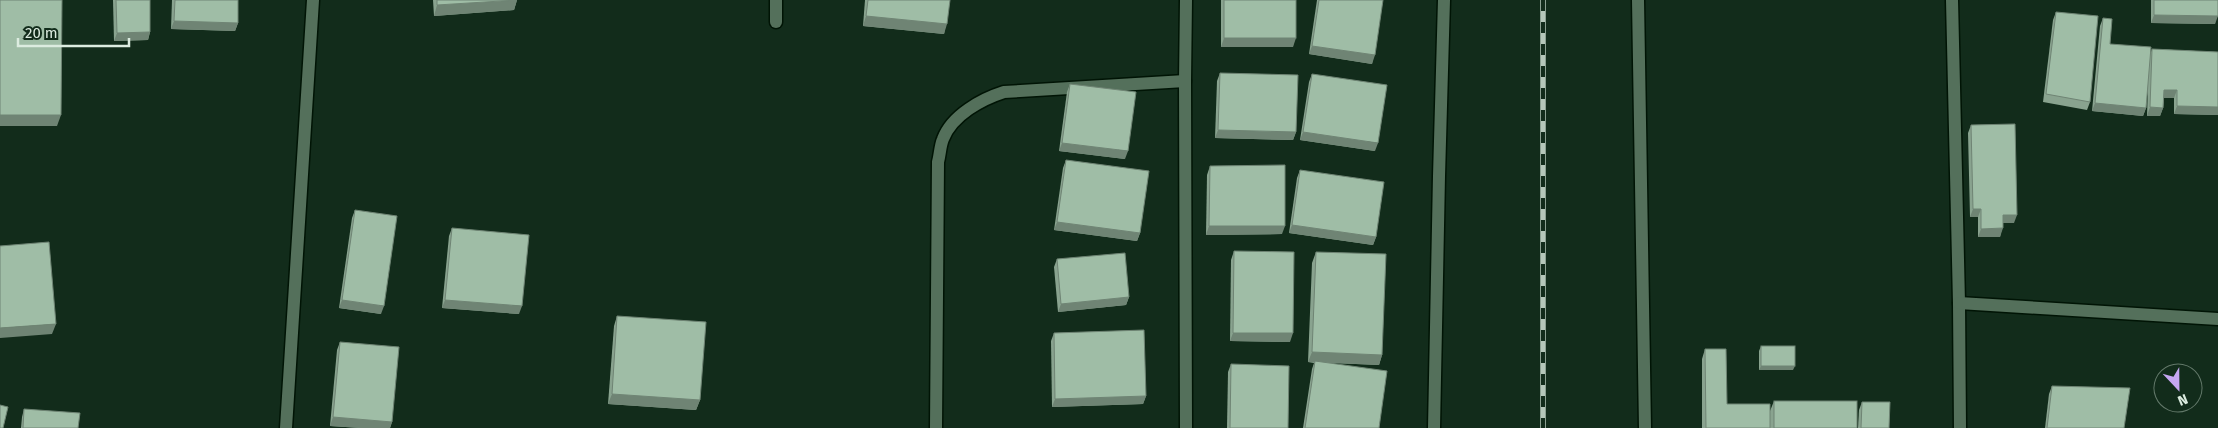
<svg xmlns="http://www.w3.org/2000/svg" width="2218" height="428" font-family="'Fira Sans',sans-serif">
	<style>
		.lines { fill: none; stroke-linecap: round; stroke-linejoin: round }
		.minor-casing { stroke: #001405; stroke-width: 15 }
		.minor { stroke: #54705b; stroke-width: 12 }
		.rail-casing { stroke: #b5c7ba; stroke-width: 5.5 }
		.rail { stroke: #122c1b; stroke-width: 4; stroke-dasharray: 11; stroke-linecap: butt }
		.wall { fill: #89a38f }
		.shaded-wall { fill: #6f8474 }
		.building { fill: #9fbda6; stroke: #6f8474 }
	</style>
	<rect width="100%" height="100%" fill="#122c1b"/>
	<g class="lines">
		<defs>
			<g id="minor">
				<polyline points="1638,0 1645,428"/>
				<polyline points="1952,0 1959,303 1960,428"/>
				<polyline points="776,22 776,0"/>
				<polyline points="1959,303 2218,319"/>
				<polyline points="286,428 313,0"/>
				<path d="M936,428L938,162C940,155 940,146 943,139C952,115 982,99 1004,92L1185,81"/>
				<polyline points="1186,428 1185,81 1186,0"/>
				<polyline points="1434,428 1439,176 1444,0"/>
			</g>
		</defs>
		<use href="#minor" class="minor-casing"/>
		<use href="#minor" class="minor"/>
		<defs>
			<polyline id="rail" points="1543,0 1543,428"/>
		</defs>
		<use href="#rail" class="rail-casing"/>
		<use href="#rail" class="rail"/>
	</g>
	<g class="wall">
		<polygon points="113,0 150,0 150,32 148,40 114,41"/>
		<polygon points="172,0 238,0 238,23 235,31 171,29"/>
		<polygon points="433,0 517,0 514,10 434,16"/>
		<polygon points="865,0 950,0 944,34 863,26"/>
		<polygon points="1221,0 1296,0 1293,47 1221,47"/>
		<polygon points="1317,0 1383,0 1372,64 1309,54"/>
		<polygon points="2151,0 2218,0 2215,24 2151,23"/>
		<polygon points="2056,12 2090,102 2087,110 2043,102 2053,20"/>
		<polygon points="2103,18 2110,44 2151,52 2152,49 2218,52 2218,115 2174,114 2174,98 2164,98 2163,108 2160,116 2147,116 2148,85 2146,108 2143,116 2092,111 2100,26"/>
		<polygon points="1220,73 1296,132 1293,140 1215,138 1217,81"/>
		<polygon points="1312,74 1375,151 1300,140 1309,82"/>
		<polygon points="1070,84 1125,159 1059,151 1067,92"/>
		<polygon points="1971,125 2014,223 2003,223 2000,237 1978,237 1978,217 1970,217 1968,133"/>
		<polygon points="1066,160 1140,233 1137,241 1054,230 1063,168"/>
		<polygon points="1210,166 1282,234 1206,235 1207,175"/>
		<polygon points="1300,170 1376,237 1373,245 1289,233 1297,178"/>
		<polygon points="355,210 381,314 339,308 352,218"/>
		<polygon points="452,228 519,314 442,308 449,236"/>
		<polygon points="1234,251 1290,342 1230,341 1231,260"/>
		<polygon points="1316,252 1382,355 1379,365 1333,363 1379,428 1303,428 1312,369 1314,363 1308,362 1312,263"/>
		<polygon points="1057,259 1129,297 1126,305 1058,312 1054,267"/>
		<polygon points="617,316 700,400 696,410 608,404 614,326"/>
		<polygon points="1054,333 1146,396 1143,404 1052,407 1051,341"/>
		<polygon points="340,342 392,422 390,428 361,428 330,426 337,350"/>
		<polygon points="1761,346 1793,370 1759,370 1759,351"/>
		<polygon points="1705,349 1727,404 1770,428 1702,428 1702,359"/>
		<polygon points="1231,364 1288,428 1227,428 1228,372"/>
		<polygon points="2052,386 2124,428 2045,428 2049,394"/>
		<polygon points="1774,401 1857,428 1770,428 1770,411"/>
		<polygon points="1862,402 1889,428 1858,428 1859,410"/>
		<polygon points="24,409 78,428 21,428 22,417"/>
	</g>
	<g class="shaded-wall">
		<polygon points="517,0 514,10 434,16 437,5"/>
		<polygon points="2154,15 2218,16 2215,24 2151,23"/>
		<polygon points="866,16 947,24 944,34 863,26"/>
		<polygon points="174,21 238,23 235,31 171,29"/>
		<polygon points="150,32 148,40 114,41 117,33"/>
		<polygon points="1224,38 1296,38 1293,47 1221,47"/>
		<polygon points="1312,46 1375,55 1372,64 1309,54"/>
		<polygon points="2164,90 2177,90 2174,98 2161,98"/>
		<polygon points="2095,103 2146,108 2143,116 2092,111"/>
		<polygon points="2177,106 2218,107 2218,115 2174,114"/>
		<polygon points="2150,107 2163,108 2160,116 2147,116"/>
		<polygon points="0,115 61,115 57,126 0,126"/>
		<polygon points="1218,130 1296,132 1293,140 1215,138"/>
		<polygon points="1303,132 1378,143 1375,151 1300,140"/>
		<polygon points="1062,143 1128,151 1125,159 1059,151"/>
		<polygon points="1973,209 1981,209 1978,217 1970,217"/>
		<polygon points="2003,215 2017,215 2014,223 2000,223"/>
		<polygon points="1057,222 1140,233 1137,241 1054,230"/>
		<polygon points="1292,225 1376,237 1373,245 1289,233"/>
		<polygon points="1209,226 1285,226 1282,234 1206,235"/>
		<polygon points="2003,228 2000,237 1978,237 1981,229"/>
		<polygon points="1129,297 1126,305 1058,312 1061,304"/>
		<polygon points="342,300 384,306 381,314 339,308"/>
		<polygon points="445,300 522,306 519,314 442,308"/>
		<polygon points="56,324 52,334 0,338 0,328"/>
		<polygon points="1233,333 1293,333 1290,342 1230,341"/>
		<polygon points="1312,352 1382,355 1379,365 1308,362"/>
		<polygon points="1761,366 1795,366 1793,370 1759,370"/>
		<polygon points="612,394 700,400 696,410 608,404"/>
		<polygon points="1146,396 1143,404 1052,407 1055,399"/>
		<polygon points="333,417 392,422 390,428 361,428 330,426"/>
	</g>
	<g class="building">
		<polygon points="0,0 62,0 61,115 0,115"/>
		<polygon points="116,0 150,0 150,32 117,33"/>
		<polygon points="175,0 238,0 238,23 174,21"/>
		<polygon points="437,0 517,0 437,5"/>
		<polygon points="868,0 950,0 947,24 866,16"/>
		<rect x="1224" y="0" width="72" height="38"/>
		<polygon points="1319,0 1383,0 1375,55 1312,46"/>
		<polygon points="2154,0 2218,0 2218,16 2154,15"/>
		<polygon points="2056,12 2098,16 2090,102 2046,94"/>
		<polygon points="2103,18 2112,19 2110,44 2151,47 2146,108 2095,103"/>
		<polygon points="2152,49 2218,52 2218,107 2177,106 2177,90 2164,90 2163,108 2150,107"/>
		<polygon points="1220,73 1298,75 1296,132 1218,130"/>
		<polygon points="1312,74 1387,85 1378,143 1303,132"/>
		<polygon points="1070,84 1136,92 1128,151 1062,143"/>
		<polygon points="2015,124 2017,215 2003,215 2003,228 1981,229 1981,209 1973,209 1971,125"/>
		<polygon points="1066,160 1149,171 1140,233 1057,222"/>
		<polygon points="1285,165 1285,226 1209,226 1210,166"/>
		<polygon points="1300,170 1384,182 1376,237 1292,225"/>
		<polygon points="355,210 397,216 384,306 342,300"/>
		<polygon points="452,228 529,235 522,306 445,300"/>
		<polygon points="49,242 56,324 0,328 0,246"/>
		<polygon points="1234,251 1294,252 1293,333 1233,333"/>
		<polygon points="1316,252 1386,254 1382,355 1312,352"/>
		<polygon points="1125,253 1129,297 1061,304 1057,259"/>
		<polygon points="617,316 706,322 700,400 612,394"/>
		<polygon points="1144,330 1146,396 1055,399 1054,333"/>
		<polygon points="340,342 399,347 392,422 333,417"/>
		<rect x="1761" y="346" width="34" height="20"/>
		<polygon points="1705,349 1726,349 1727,404 1770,404 1770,428 1706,428"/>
		<polygon points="1315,361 1387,371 1379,428 1305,428"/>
		<polygon points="1231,364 1289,366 1288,428 1230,428"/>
		<polygon points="2052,386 2130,388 2124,428 2047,428"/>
		<rect x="1774" y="401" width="83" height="27"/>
		<polygon points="1862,402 1890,402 1889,428 1861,428"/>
		<polygon points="0,405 8,407 3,428 0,428"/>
		<polygon points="24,409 80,413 78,428 23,428"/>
	</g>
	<g transform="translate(2178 388) rotate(158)"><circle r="24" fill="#122c1b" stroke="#63796a"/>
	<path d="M0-4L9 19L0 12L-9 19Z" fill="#c5a7f1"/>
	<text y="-8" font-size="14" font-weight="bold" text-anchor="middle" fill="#dcece0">N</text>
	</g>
	<path d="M18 38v8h111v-8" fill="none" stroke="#dcece0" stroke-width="2.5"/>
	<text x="25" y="38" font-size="15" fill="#dcece0" stroke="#122c1b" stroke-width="4" paint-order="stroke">20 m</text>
</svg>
